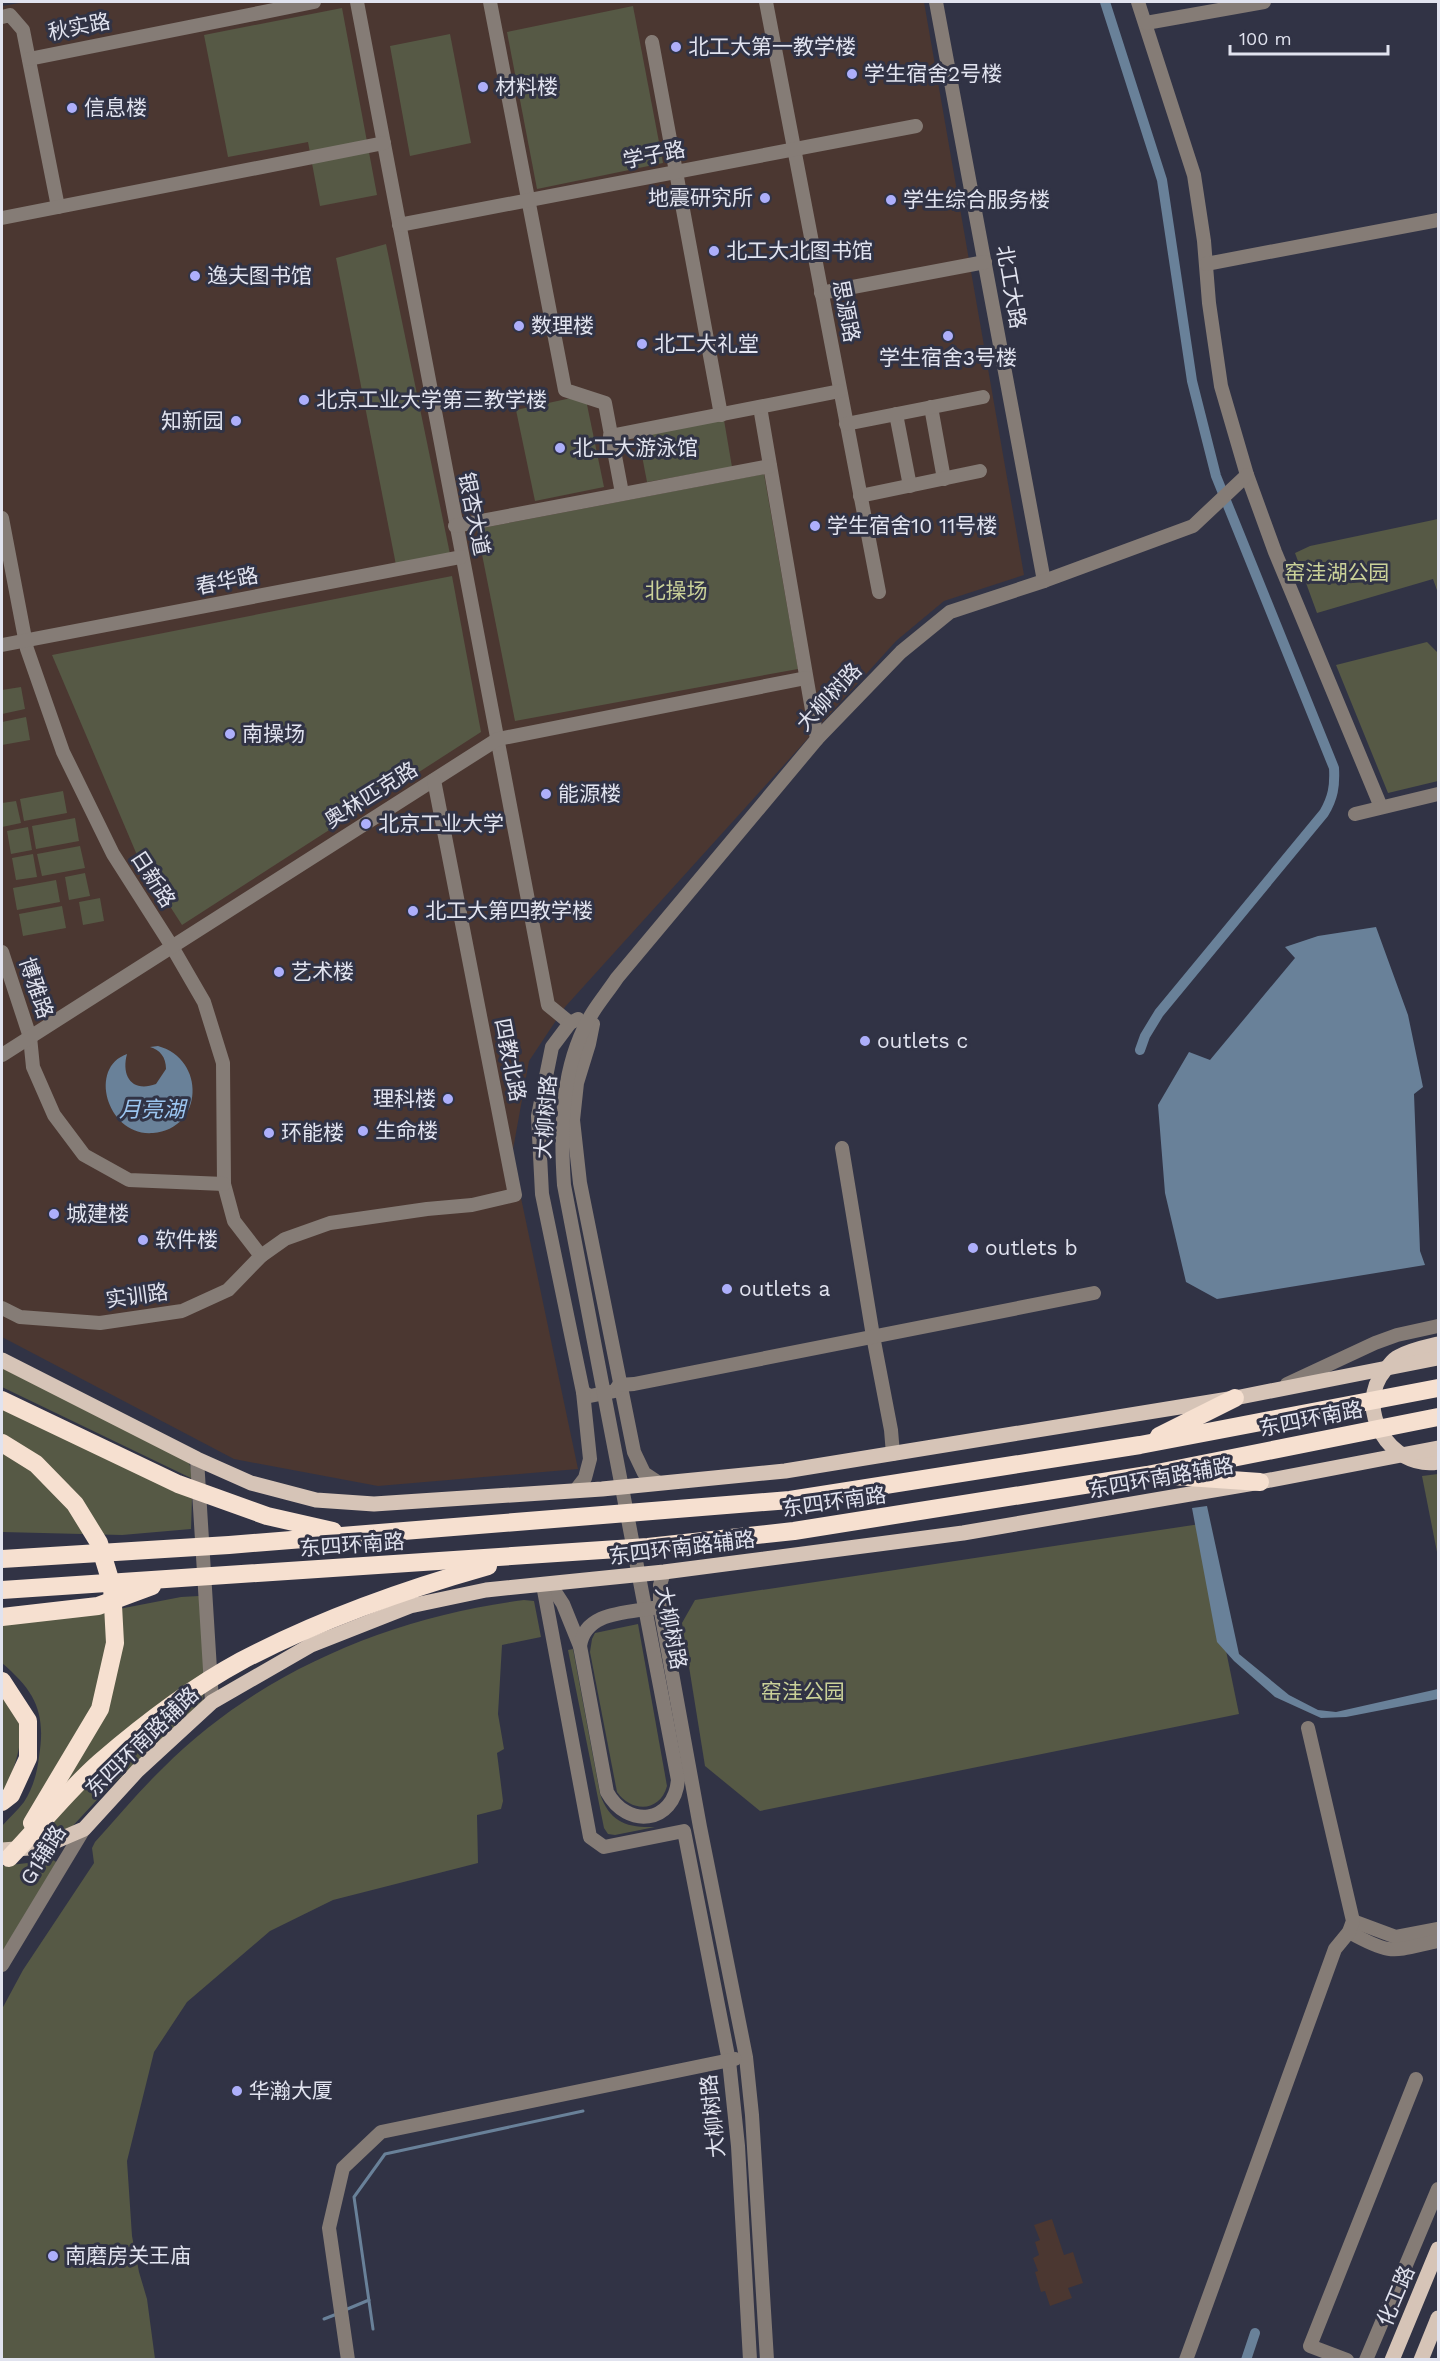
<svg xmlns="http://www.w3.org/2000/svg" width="1440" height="2361" font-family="'Work Sans','Noto Sans SC',sans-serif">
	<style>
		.education { fill: #4b3731 }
		.green { fill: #565945 }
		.water { fill: #698199 }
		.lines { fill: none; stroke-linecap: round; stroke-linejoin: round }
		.stream { stroke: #698199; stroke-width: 3 }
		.canal { stroke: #698199; stroke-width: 10 }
		.minor { stroke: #857c76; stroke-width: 14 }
		.major { stroke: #d6c4b7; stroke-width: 15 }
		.highway { stroke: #f6e0d0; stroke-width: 18 }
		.poi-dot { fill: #adaffb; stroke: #313345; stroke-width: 2 }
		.labels { text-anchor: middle; stroke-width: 6; stroke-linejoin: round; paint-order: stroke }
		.street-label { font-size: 21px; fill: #e1e3ef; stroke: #313345 }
		.poi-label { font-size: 21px; fill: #e1e3ef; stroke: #313345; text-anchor: start }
		.park-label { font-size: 21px; fill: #cbd299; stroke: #313345 }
		.water-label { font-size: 22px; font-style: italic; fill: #9cc6f1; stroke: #313345 }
	</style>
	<rect width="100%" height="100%" fill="#313345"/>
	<g class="education">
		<polygon points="25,2 924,2 1024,575 944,601 896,641 565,1007 529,1061 512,1155 578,1469 378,1486 234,1459 2,1337 2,6"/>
		<polygon points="1052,2219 1064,2255 1073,2252 1083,2283 1068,2288 1072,2298 1050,2306 1045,2291 1041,2292 1035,2272 1038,2271 1033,2258 1039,2255 1035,2242 1040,2240 1034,2225"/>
	</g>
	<g class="green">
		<polygon points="633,6 663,163 537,189 507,32"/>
		<polygon points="342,8 377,195 320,206 308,142 228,157 204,35"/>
		<polygon points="450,34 471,143 410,156 390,46"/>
		<polygon points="386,244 450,554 396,565 336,258"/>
		<polygon points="585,395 604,487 535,501 516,410"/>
		<polygon points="724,420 732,467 647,482 638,435"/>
		<polygon points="764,474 798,669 515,721 477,529"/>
		<polygon points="1438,519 1438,593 1433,579 1317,613 1295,553 1310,546"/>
		<polygon points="452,576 481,732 182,925 137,855 52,655"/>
		<polygon points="1427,642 1438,653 1438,781 1388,793 1336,665"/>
		<polygon points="21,687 25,709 2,714 2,690"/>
		<polygon points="26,717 30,740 2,745 2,722"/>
		<polygon points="63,791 67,813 24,821 20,799"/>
		<polygon points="16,801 21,823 2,827 2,803"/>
		<polygon points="75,818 79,841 36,849 32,826"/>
		<polygon points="28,827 32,850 11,854 7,831"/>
		<polygon points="80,846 85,868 42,876 37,854"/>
		<polygon points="33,854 37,877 16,880 12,858"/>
		<polygon points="85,873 90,896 69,900 65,877"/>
		<polygon points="56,880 60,902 17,910 13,888"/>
		<polygon points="100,898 104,921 83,925 79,902"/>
		<polygon points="62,906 66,928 23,936 19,914"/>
		<polygon points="2,1364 189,1463 195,1480 2,1387"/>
		<polygon points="2,1407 192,1497 191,1529 122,1535 2,1532"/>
		<polygon points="1438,1474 1438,1557 1422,1476"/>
		<polygon points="1200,1524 1239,1714 760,1811 705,1766 682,1623 695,1600"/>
		<path d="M199,1596L205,1673L203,1701L108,1788L68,1831L52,1839L2,1844V1826C9,1818 18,1810 24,1802C33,1788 37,1773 39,1757C46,1713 36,1692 2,1663V1622L93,1614L181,1597Z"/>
		<path d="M524,1600L534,1601L541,1637L502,1645L498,1714L504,1749L497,1753L503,1801L501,1809L477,1815L478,1863L333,1900L270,1931L187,2002L154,2052L127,2161L132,2236L139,2272L147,2299L155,2359H2V2009L23,1970L94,1863L92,1848L95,1842C118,1817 139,1791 163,1768C258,1672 391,1617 524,1600Z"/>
		<path d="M638,1624L667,1786C660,1812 632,1813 617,1792L590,1652L592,1639L595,1633Z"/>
		<path d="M573,1649L600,1794C610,1822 626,1828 655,1827L615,1835L608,1834L604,1828L568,1650Z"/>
		<path d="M2,1690C31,1726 20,1748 7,1788L2,1793Z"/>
		<polygon points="53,1860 58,1863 2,1952 2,1866"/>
	</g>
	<g class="water">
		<polygon points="1376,927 1408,1015 1423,1087 1414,1094 1420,1251 1425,1265 1217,1299 1186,1282 1165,1193 1158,1105 1189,1052 1210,1060 1295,958 1285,947 1318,936"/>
		<path d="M158,1046C206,1059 204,1129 153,1133C108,1137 87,1068 127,1054C121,1076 132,1093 156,1084L166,1069C166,1057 160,1050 150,1047Z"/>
		<polygon points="1207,1506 1239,1654 1289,1695 1318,1710 1336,1712 1438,1689 1438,1699 1346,1717 1321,1718 1275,1697 1234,1661 1217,1642 1192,1508"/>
	</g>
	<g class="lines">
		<g class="stream">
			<polyline points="345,2310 369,2300"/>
			<polyline points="324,2319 337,2314"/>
			<polyline points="373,2329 354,2197 385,2154 583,2111"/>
		</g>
		<g class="canal">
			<path d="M1105,2L1162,180L1192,381L1216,476L1334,768C1335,786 1333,798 1324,813L1159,1013L1145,1036L1140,1050"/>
			<polyline points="1246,2360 1255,2333"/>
		</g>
		<g class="minor">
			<polyline points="357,2 548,1005 570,1023"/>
			<polyline points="490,2 565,390 605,403 622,493"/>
			<polyline points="766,2 879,592"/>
			<polyline points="936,2 1044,581"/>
			<polyline points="1138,2 1194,175 1204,241 1209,303 1221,386 1247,475 1275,552 1381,807"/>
			<polyline points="2,17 10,15 23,30 58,207"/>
			<polyline points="1146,23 1264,2"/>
			<polyline points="652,42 721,415"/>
			<polyline points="29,59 314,2"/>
			<polyline points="2,218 384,143"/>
			<polyline points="399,225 916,126"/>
			<polyline points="1206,264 1438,220"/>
			<polyline points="821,293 985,262"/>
			<polyline points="760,407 817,739"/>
			<polyline points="931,407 944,479"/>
			<polyline points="896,414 910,486"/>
			<polyline points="846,424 983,397"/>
			<polyline points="610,436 840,391"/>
			<polyline points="860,496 980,471"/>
			<polyline points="2,518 27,649 63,752 113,854 171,945 204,1002 223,1063 224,1184 234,1221 261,1256"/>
			<polyline points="455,526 770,466"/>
			<polyline points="2,645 461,557"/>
			<polyline points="1355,814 1438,794"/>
			<polyline points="2,952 30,1037 33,1067 54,1115 84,1155 129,1180 224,1184"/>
			<polyline points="593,1024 589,1044 577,1083 573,1120 580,1183 634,1452 644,1473 659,1483"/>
			<polyline points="2,1055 498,739 806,678"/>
			<polyline points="842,1148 873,1336 891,1430 893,1454"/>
			<polyline points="2,1308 20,1317 100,1323 182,1311 228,1290 261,1256 285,1239 330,1223 427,1209 472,1205 515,1195 434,780"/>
			<polyline points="1287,1384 1375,1343 1397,1335 1438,1326"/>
			<polyline points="583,1392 590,1396 615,1391 619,1385 634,1384 1094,1293"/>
			<polyline points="197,1459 212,1702"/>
			<polyline points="575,1491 585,1478 590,1459 583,1392 542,1194 538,1116 552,1047 570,1023 578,1019"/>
			<polyline points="664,1572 660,1585 660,1607 700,1827 746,2057 752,2115 767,2360"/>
			<path d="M550,1584L563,1604L580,1646L607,1792C627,1829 674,1824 678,1780L564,1185C560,1127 561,1063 593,1012C600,1001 609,990 617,978L817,739L901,652L950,612L1044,581L1193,526L1247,475"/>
			<polyline points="543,1585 590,1837 604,1847 684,1831 729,2061 738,2146 750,2360"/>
			<path d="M580,1646C585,1612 625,1613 653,1608"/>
			<polyline points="1353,1921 1396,1937 1438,1929"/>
			<path d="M1349,1932C1392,1956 1392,1951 1438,1941"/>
			<polyline points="2,1965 84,1829"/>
			<polyline points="348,2360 329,2228 343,2168 381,2132 735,2059"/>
			<polyline points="1186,2360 1335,1949 1349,1932 1353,1921 1308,1728"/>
			<polyline points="1347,2360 1310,2346 1416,2079"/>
			<polyline points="1366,2360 1438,2189"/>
		</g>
		<g class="major">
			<path d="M1438,1344C1425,1347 1410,1350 1398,1357C1393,1359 1389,1366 1385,1370C1353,1408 1390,1470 1438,1462"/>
			<polyline points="2,1360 197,1459 251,1483 316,1500 374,1504 602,1489 785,1471 1235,1398 1438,1358"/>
			<polyline points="2,1850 42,1847 84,1829 137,1771 212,1702 311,1645 410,1606 486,1590 664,1572 963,1533 1260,1482 1438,1448"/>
			<polyline points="1392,2360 1438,2249"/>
			<polyline points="1421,2360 1438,2318"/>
		</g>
		<g class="highway">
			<polyline points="2,1400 178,1484 267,1516 333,1531"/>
			<polyline points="1159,1436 1235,1398"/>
			<polyline points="2,1443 36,1464 75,1504 99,1543 112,1586 115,1643 100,1709 32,1823"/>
			<polyline points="1173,1476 1260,1482"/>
			<polyline points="2,1559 229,1545 790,1500 1140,1445 1438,1388"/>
			<polyline points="2,1590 648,1547 794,1531 1147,1475 1438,1417"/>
			<polyline points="2,1617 98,1606 152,1586"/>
			<polyline points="2,1681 28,1721 28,1758 11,1795 2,1802"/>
			<path d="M9,1858C39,1827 68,1790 100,1762C143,1725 191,1688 241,1661C319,1620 403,1590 488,1566"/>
		</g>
	</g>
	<g class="poi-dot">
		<circle cx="676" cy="47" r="6"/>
		<circle cx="852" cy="74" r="6"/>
		<circle cx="483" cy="87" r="6"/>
		<circle cx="72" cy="108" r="6"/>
		<circle cx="765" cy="198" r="6"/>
		<circle cx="891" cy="200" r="6"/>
		<circle cx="714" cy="251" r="6"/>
		<circle cx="195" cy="276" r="6"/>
		<circle cx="519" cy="326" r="6"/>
		<circle cx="948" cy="336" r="6"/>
		<circle cx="642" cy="344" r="6"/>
		<circle cx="304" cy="400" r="6"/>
		<circle cx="236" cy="421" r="6"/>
		<circle cx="560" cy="448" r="6"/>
		<circle cx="815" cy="526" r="6"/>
		<circle cx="230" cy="734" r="6"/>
		<circle cx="546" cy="794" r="6"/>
		<circle cx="366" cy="824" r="6"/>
		<circle cx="413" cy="911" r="6"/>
		<circle cx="279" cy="972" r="6"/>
		<circle cx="865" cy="1041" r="6"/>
		<circle cx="448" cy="1099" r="6"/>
		<circle cx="363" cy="1131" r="6"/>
		<circle cx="269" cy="1133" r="6"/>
		<circle cx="54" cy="1214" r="6"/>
		<circle cx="143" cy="1240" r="6"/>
		<circle cx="973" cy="1248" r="6"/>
		<circle cx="727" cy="1289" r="6"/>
		<circle cx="237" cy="2091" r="6"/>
		<circle cx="53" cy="2256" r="6"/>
	</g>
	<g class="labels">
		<g class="street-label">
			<text transform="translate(79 27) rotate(-11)" y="7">秋实路</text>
			<text transform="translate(654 155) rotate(-11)" y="7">学子路</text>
			<text transform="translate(1011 287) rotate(80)" y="7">北工大路</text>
			<text transform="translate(846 311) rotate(79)" y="7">思源路</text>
			<text transform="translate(474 514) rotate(79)" y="7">银杏大道</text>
			<text transform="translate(227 581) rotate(-11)" y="7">春华路</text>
			<text transform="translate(829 697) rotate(-47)" y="7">大柳树路</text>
			<text transform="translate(371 795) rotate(-32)" y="7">奥林匹克路</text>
			<text transform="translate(153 879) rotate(57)" y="7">日新路</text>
			<text transform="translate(36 988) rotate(71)" y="7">博雅路</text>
			<text transform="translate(510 1060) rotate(79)" y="7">四教北路</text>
			<text transform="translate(546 1117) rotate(-86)" y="7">大柳树路</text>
			<text transform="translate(137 1296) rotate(-8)" y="7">实训路</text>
			<text transform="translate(1311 1419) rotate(-11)" y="7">东四环南路</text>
			<text transform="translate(1161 1478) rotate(-10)" y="7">东四环南路辅路</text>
			<text transform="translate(834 1502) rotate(-8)" y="7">东四环南路</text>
			<text transform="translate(352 1545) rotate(-4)" y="7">东四环南路</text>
			<text transform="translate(682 1548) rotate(-7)" y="7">东四环南路辅路</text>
			<text transform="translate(671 1628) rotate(79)" y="7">大柳树路</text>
			<text transform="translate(142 1742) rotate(-44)" y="7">东四环南路辅路</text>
			<text transform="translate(43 1855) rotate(-58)" y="7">G1辅路</text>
			<text transform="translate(713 2116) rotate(-96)" y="7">大柳树路</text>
			<text transform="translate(1396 2296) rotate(-67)" y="7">化工路</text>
		</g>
		<g class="poi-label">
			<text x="688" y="54">北工大第一教学楼</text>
			<text x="864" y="81">学生宿舍2号楼</text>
			<text x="495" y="94">材料楼</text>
			<text x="84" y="115">信息楼</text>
			<text x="753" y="205" text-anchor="end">地震研究所</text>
			<text x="903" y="207">学生综合服务楼</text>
			<text x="726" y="258">北工大北图书馆</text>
			<text x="207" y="283">逸夫图书馆</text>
			<text x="531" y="333">数理楼</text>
			<text x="654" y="351">北工大礼堂</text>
			<text x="948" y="365" text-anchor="middle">学生宿舍3号楼</text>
			<text x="316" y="407">北京工业大学第三教学楼</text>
			<text x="224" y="428" text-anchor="end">知新园</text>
			<text x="572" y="455">北工大游泳馆</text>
			<text x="827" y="533">学生宿舍10 11号楼</text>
			<text x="242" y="741">南操场</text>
			<text x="558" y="801">能源楼</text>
			<text x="378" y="831">北京工业大学</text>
			<text x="425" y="918">北工大第四教学楼</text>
			<text x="291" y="979">艺术楼</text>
			<text x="877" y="1048">outlets c</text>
			<text x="436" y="1106" text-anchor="end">理科楼</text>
			<text x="375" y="1138">生命楼</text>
			<text x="281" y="1140">环能楼</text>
			<text x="66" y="1221">城建楼</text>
			<text x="155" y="1247">软件楼</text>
			<text x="985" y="1255">outlets b</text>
			<text x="739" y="1296">outlets a</text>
			<text x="249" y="2098">华瀚大厦</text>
			<text x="65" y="2263">南磨房关王庙</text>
		</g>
		<g class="park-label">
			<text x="1337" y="580">窑洼湖公园</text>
			<text x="676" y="598">北操场</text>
			<text x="803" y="1699">窑洼公园</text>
		</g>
		<g class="water-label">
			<text x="152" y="1117">月亮湖</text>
		</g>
	</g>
	<rect width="1440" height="2361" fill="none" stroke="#e1e3ef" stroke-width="6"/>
	<path d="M1230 45v9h158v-9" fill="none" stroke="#e1e3ef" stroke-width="3"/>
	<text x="1239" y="45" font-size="18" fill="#e1e3ef" stroke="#313345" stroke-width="4.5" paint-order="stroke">100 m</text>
</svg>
